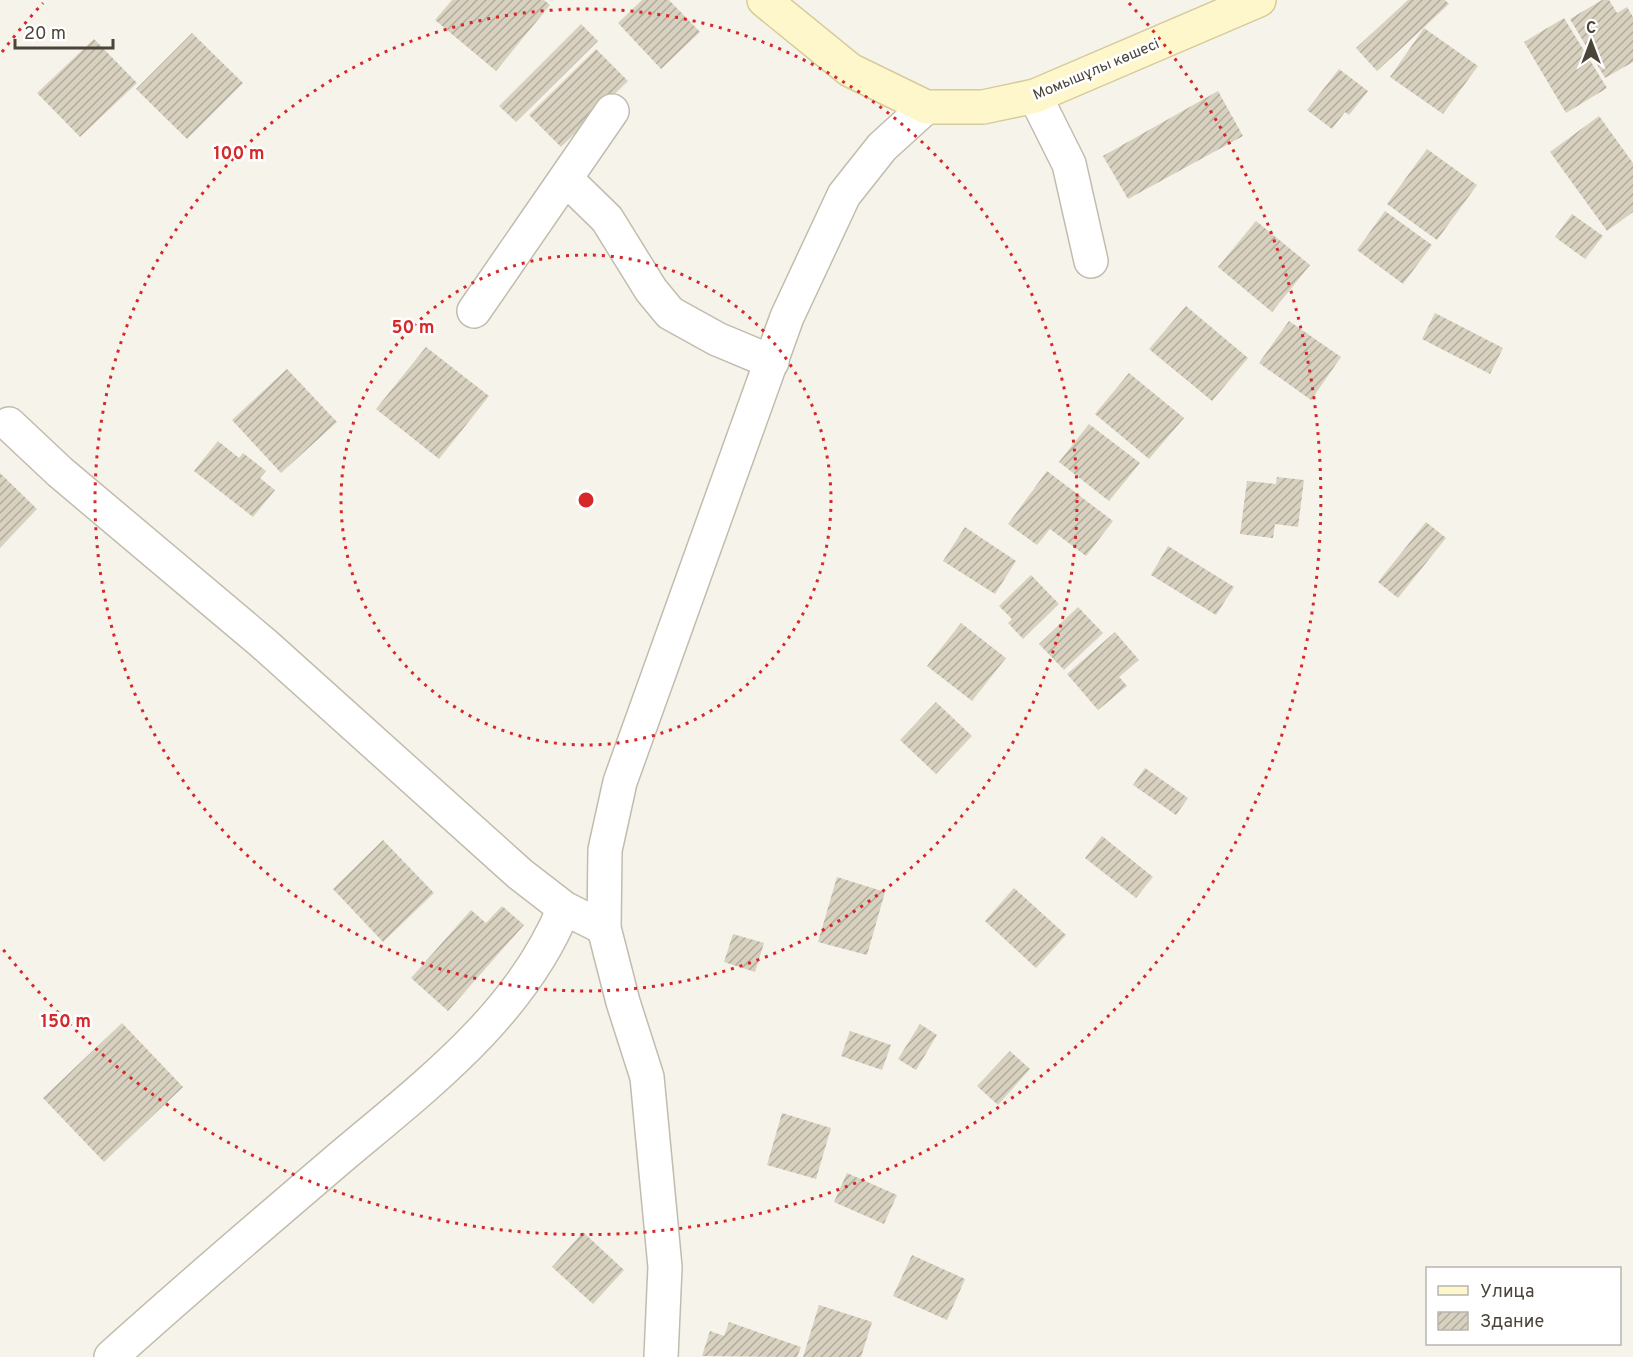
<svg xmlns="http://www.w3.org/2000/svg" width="1633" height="1357" font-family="Overpass,sans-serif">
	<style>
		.building { fill: url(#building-hatch) }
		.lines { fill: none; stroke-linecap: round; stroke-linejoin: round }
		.minor-casing { stroke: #c2bcad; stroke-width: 36 }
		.secondary-casing { stroke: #d6cb9a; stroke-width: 36 }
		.minor { stroke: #fff; stroke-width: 33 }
		.secondary { stroke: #fff7cc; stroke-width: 33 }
		.ring { fill: none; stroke: #d62828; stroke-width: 3; stroke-dasharray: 3 6 }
		.labels { text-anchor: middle; stroke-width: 5; stroke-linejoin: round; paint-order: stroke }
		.street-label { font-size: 15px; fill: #4a4538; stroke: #fff }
		.centre { fill: #d62828; stroke: #fff; stroke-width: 3 }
		.ring-label { font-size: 18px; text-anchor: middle; font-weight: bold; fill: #d62828; stroke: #fff; stroke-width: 5; stroke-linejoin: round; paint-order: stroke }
	</style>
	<defs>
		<pattern id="building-hatch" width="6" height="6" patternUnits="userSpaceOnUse" patternTransform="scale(1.5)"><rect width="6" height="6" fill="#d8d1c0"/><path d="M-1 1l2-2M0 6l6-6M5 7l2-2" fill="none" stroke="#b1ab9d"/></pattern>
	</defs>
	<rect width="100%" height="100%" fill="#f6f3eb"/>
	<g class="building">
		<polygon points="452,0 544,0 550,5 496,71 435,20"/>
		<polygon points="642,0 669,0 700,32 661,69 618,23"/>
		<polygon points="1408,0 1445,0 1449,4 1377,71 1356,48"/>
		<polygon points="1602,0 1609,0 1617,13 1627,7 1633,17 1633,62 1605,78 1570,19"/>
		<polygon points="1564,18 1607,88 1566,113 1524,42"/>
		<polygon points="581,24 598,41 516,122 499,106"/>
		<polygon points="1424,28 1478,66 1443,114 1390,77"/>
		<polygon points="192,33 243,83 187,139 136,89"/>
		<polygon points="94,39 137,83 80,137 37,93"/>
		<polygon points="596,49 628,81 561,147 529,115"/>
		<polygon points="1339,69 1368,91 1349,115 1345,112 1332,129 1307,110"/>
		<polygon points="1218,91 1243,136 1128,199 1103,156"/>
		<polygon points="1599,116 1633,163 1633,212 1607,231 1550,152"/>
		<polygon points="1427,149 1477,185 1437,240 1387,204"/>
		<polygon points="1385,211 1432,245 1403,284 1357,250"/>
		<polygon points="1572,214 1603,236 1585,259 1555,237"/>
		<polygon points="1256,221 1310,265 1272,312 1218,267"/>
		<polygon points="1186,306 1248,358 1212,401 1149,349"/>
		<polygon points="1435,313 1503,348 1490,374 1422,339"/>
		<polygon points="1289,321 1341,357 1311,400 1259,363"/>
		<polygon points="426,347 489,396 439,459 376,409"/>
		<polygon points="287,369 337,422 281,473 232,420"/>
		<polygon points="1129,373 1184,418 1149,459 1095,414"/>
		<polygon points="1089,424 1140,463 1109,501 1059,462"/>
		<polygon points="218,441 239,458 243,453 266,471 260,478 275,490 253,517 194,471"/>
		<polygon points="1047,471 1113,521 1086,556 1050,529 1037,545 1008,524"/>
		<polygon points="0,473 37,509 0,548"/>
		<polygon points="1277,477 1304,480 1298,527 1275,524 1273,538 1240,534 1247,481 1276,484"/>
		<polygon points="1426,522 1446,538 1398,598 1378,582"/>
		<polygon points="965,527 1016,561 995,594 943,561"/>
		<polygon points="1168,546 1234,587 1216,615 1151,575"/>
		<polygon points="1031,575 1059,604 1023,639 1008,623 1012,619 999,606"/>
		<polygon points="1078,607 1103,633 1064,670 1039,644"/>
		<polygon points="961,623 1006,658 972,701 927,666"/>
		<polygon points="1115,632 1139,660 1119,677 1127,686 1098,710 1067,674"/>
		<polygon points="936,702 972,736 936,774 900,740"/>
		<polygon points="1145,768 1188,798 1176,815 1133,785"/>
		<polygon points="1102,836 1153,877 1136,898 1085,858"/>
		<polygon points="383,840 434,893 383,942 333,889"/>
		<polygon points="837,877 885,892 867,955 818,942"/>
		<polygon points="1014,888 1066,935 1036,968 985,921"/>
		<polygon points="502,906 524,925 448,1011 411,978 471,910 486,923"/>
		<polygon points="733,934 764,943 755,972 724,962"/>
		<polygon points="122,1023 183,1087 104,1162 43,1098"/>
		<polygon points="920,1024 937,1035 916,1070 898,1059"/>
		<polygon points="850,1031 891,1045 882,1070 841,1056"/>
		<polygon points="1010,1051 1030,1069 998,1105 977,1086"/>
		<polygon points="782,1113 831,1128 816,1179 767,1165"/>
		<polygon points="847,1173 897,1195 884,1224 834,1202"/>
		<polygon points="583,1232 624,1270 593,1304 552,1267"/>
		<polygon points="912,1255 965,1279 947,1320 893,1296"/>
		<polygon points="819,1305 872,1322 861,1357 803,1357"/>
		<polygon points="729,1322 801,1347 797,1357 702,1356 710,1331 724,1336"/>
	</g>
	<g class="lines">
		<defs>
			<g id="minor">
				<polyline points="1035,96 1069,164 1091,261"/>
				<polyline points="566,179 607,219 651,290 670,313 717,339 772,362"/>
				<polyline points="474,311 612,111"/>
				<polyline points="9,424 60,472 263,643 520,874 564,908 604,928"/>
				<path d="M111,1357C184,1291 259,1227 334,1163C421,1089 520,1017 564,908"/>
				<polyline points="661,1357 665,1267 647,1077 623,1002 604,928 605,850 620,782 787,317 844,195 882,147 926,107"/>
			</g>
			<polyline id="secondary" points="764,0 850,70 926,107 983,107 1035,96 1259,0"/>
		</defs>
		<use href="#minor" class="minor-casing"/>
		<use href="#secondary" class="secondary-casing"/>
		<use href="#minor" class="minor"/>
		<use href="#secondary" class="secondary"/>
	</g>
	<g class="ring">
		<circle cx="586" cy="500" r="245"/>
		<circle cx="586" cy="500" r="491"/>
		<path d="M2 52A736 736 0 0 1 43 3M1129 3A736 736 0 1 1 2 948"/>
	</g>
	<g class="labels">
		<g class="street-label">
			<text transform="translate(1096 69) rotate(-23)" y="5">Момышұлы көшесі</text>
		</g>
	</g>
	<circle cx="586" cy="500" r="9" class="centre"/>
	<g class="ring-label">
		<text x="239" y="159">100 m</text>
		<text x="413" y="333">50 m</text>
		<text x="66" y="1027">150 m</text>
	</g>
	<rect x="1426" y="1267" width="195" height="78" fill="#ffffff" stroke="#b7b5af" stroke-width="1.5"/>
	<rect x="1438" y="1286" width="30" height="9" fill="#fff7cc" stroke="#b7b5af" stroke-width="1.5"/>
	<text x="1480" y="1297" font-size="18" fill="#4a4538">Улица</text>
	<rect x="1438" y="1312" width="30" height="18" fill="url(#building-hatch)" stroke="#b7b5af" stroke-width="1.5"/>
	<text x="1480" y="1327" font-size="18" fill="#4a4538">Здание</text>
	<g transform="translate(1591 42)" stroke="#ffffff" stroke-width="4.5" paint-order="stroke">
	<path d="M0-4.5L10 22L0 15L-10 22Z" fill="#4a4538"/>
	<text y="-9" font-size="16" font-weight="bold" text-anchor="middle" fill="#4a4538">С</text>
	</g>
	<path d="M15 39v9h98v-9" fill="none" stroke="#4a4538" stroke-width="3"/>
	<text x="24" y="39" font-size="18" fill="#4a4538" stroke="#ffffff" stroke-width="4.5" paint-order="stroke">20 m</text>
</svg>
